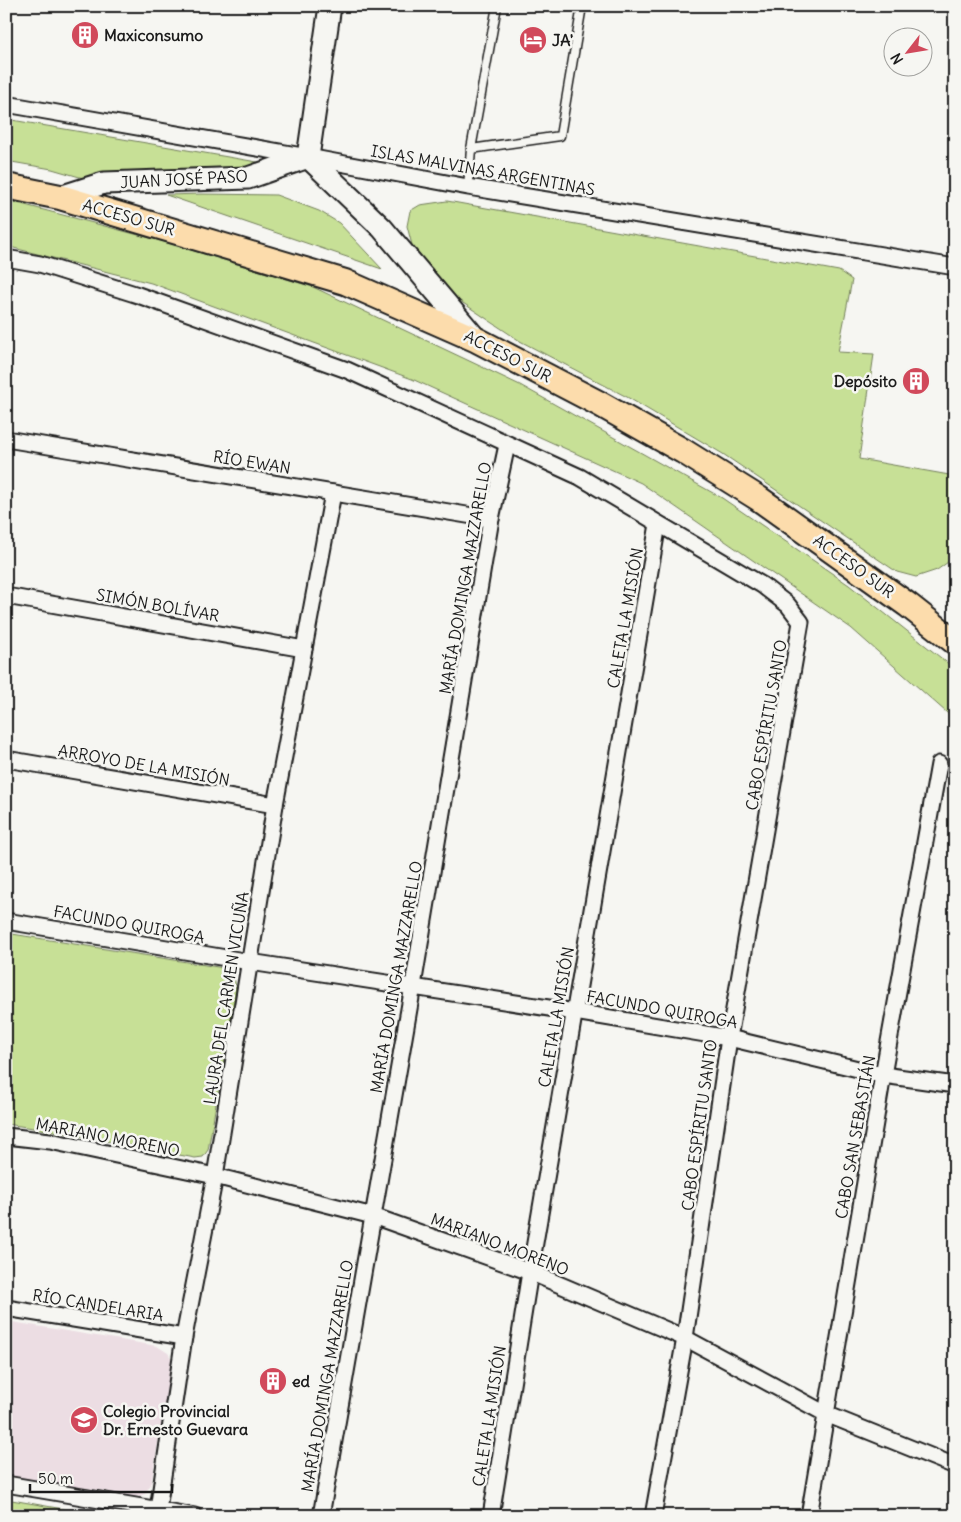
<svg xmlns="http://www.w3.org/2000/svg" width="961" height="1522" font-family="Delius,sans-serif">
	<style>
		.built { fill: #ecdde3 }
		.green { fill: #c7e096; stroke: #727e59 }
		.lines { fill: none; stroke-linecap: round; stroke-linejoin: round }
		.lane-casing { stroke: #1c1c1c; stroke-width: 11 }
		.street-casing { stroke: #1c1c1c; stroke-width: 19 }
		.secondary-casing { stroke: #1c1c1c; stroke-width: 25 }
		.primary-casing { stroke: #1c1c1c; stroke-width: 28 }
		.lane { stroke: #f6f6f2; stroke-width: 8 }
		.street { stroke: #f6f6f2; stroke-width: 15 }
		.secondary { stroke: #f6f6f2; stroke-width: 21 }
		.primary { stroke: #fcdcac; stroke-width: 24 }
		.labels { text-anchor: middle; stroke-width: 5; stroke-linejoin: round; paint-order: stroke }
		.poi-label { font-size: 16px; font-weight: bold; fill: #1c1c1c; stroke: #f6f6f2; text-anchor: start }
		.street-label { font-size: 16px; fill: #1c1c1c; stroke: #f6f6f2 }
	</style>
	<rect width="100%" height="100%" fill="#f6f6f2"/>
	<filter id="ink" filterUnits="userSpaceOnUse"><feTurbulence type="fractalNoise" baseFrequency=".02" numOctaves="2"/><feDisplacementMap in="SourceGraphic" scale="10" xChannelSelector="R" yChannelSelector="G"/><feConvolveMatrix kernelMatrix="1 2 1 2 8 2 1 2 1" color-interpolation-filters="sRGB"/></filter>
	<g filter="url(#ink)">
		<polygon class="built" points="6,1321 157,1346 168,1353 171,1358 171,1365 151,1484 145,1494 133,1498 6,1475"/>
		<g class="green">
			<polygon points="6,119 263,163 231,170 83,178 52,169 6,161"/>
			<polygon points="203,194 276,195 319,211 339,223 382,269 166,195"/>
			<polygon points="6,200 165,242 313,287 520,385 722,498 849,585 955,669 955,720 851,628 641,483 412,379 151,283 6,246"/>
			<polygon points="447,201 839,271 852,280 838,352 874,354 859,459 955,476 955,557 937,570 916,577 897,572 723,454 627,397 520,341 457,299 429,274 412,245 407,226 410,211 420,205"/>
			<polygon points="6,933 224,968 234,976 236,989 208,1150 203,1157 195,1158 54,1131 6,1124"/>
			<polygon points="6,1499 103,1516 6,1516"/>
		</g>
		<g class="lines">
			<defs>
				<g id="lane">
					<polyline points="471,149 560,136 582,6"/>
					<polyline points="468,187 471,149 497,6"/>
				</g>
				<g id="street">
					<polyline points="6,104 308,157 468,187 955,267"/>
					<polyline points="6,258 40,264 138,295 347,370 580,477 762,585 788,605 801,622 729,1038 685,1338 653,1516"/>
					<polyline points="6,439 491,519"/>
					<polyline points="6,596 304,649"/>
					<polyline points="6,759 275,805"/>
					<polyline points="6,921 250,962 575,1012 729,1038 883,1075 955,1085"/>
					<polyline points="6,1136 50,1141 215,1176 373,1216 530,1272 685,1338 826,1414 955,1466"/>
					<polyline points="6,1308 184,1337"/>
					<polyline points="6,1484 195,1516"/>
					<polyline points="158,1509 184,1337 215,1176 275,805 333,493"/>
					<polyline points="321,1516 413,986 491,519 507,445"/>
					<polyline points="491,1516 530,1272 658,524"/>
					<polyline points="809,1516 883,1075 939,764"/>
				</g>
				<g id="secondary">
					<polyline points="308,157 382,228 477,340"/>
					<polyline points="308,157 330,6"/>
					<polyline points="60,197 104,183 248,178 308,157"/>
				</g>
				<polyline id="primary" points="6,186 60,197 345,282 477,340 600,404 683,451 758,498 908,605 955,642"/>
			</defs>
			<use href="#lane" class="lane-casing"/>
			<use href="#street" class="street-casing"/>
			<use href="#secondary" class="secondary-casing"/>
			<use href="#primary" class="primary-casing"/>
			<use href="#lane" class="lane"/>
			<use href="#street" class="street"/>
			<use href="#secondary" class="secondary"/>
			<use href="#primary" class="primary"/>
		</g>
	</g>
	<defs>
		<symbol id="building-disc" viewBox="-11 -11 22 22"><circle r="9.5" fill="#d1495b" stroke="#f6f6f2"/><path d="M-4-6H4V6H1V3H-1V6H-4ZM-2.5-4.3h1.7v1.8h-1.7ZM.8-4.3h1.7v1.8H.8ZM-2.5-1h1.7V.8h-1.7ZM.8-1h1.7V.8H.8Z" fill="#fff"/></symbol>
		<symbol id="hotel-disc" viewBox="-11 -11 22 22"><circle r="9.5" fill="#d1495b" stroke="#f6f6f2"/><path d="M-6-4.5h1.5V1H6V5H4.5V3h-9V5H-6ZM-4 0a1.8 1.8 0 1 1 3.6 0ZM.5 0V-2.5h3Q6-2.5 6 0Z" fill="#fff"/></symbol>
		<symbol id="school-disc" viewBox="-11 -11 22 22"><circle r="9.5" fill="#d1495b" stroke="#f6f6f2"/><path d="M0-5L7-2L0 1L-7-2ZM-4 1L0 2.5L4 1V4Q0 6-4 4Z" fill="#fff"/></symbol>
	</defs>
	<g fill-rule="evenodd">
		<use href="#building-disc" x="69" y="19" width="32" height="32"/>
		<use href="#hotel-disc" x="517" y="24" width="32" height="32"/>
		<use href="#building-disc" x="900" y="365" width="32" height="32"/>
		<use href="#building-disc" x="257" y="1365" width="32" height="32"/>
		<use href="#school-disc" x="68" y="1404" width="32" height="32"/>
	</g>
	<g class="labels">
		<g class="poi-label">
			<text x="104" y="41">Maxiconsumo</text>
			<text x="552" y="46">JA'</text>
			<text x="897" y="387" text-anchor="end">Depósito</text>
			<text x="292" y="1387">ed</text>
			<text x="103" y="1417">Colegio Provincial<tspan x="103" dy="18">Dr. Ernesto Guevara</tspan></text>
		</g>
		<g class="street-label">
			<text transform="translate(483 170) rotate(10)" y="6">ISLAS MALVINAS ARGENTINAS</text>
			<text transform="translate(184 179) rotate(-3)" y="6">JUAN JOSÉ PASO</text>
			<text transform="translate(129 217) rotate(16)" y="6">ACCESO SUR</text>
			<text transform="translate(508 356) rotate(27)" y="6">ACCESO SUR</text>
			<text transform="translate(252 462) rotate(9)" y="6">RÍO EWAN</text>
			<text transform="translate(854 566) rotate(36)" y="6">ACCESO SUR</text>
			<text transform="translate(465 578) rotate(-80)" y="6">MARÍA DOMINGA MAZZARELLO</text>
			<text transform="translate(158 605) rotate(10)" y="6">SIMÓN BOLÍVAR</text>
			<text transform="translate(625 618) rotate(-80)" y="6">CALETA LA MISIÓN</text>
			<text transform="translate(766 725) rotate(-80)" y="6">CABO ESPÍRITU SANTO</text>
			<text transform="translate(144 765) rotate(10)" y="6">ARROYO DE LA MISIÓN</text>
			<text transform="translate(129 924) rotate(10)" y="6">FACUNDO QUIROGA</text>
			<text transform="translate(396 977) rotate(-80)" y="6">MARÍA DOMINGA MAZZARELLO</text>
			<text transform="translate(226 998) rotate(-81)" y="6">LAURA DEL CARMEN VICUÑA</text>
			<text transform="translate(662 1009) rotate(10)" y="6">FACUNDO QUIROGA</text>
			<text transform="translate(556 1017) rotate(-80)" y="6">CALETA LA MISIÓN</text>
			<text transform="translate(699 1125) rotate(-82)" y="6">CABO ESPÍRITU SANTO</text>
			<text transform="translate(108 1137) rotate(11)" y="6">MARIANO MORENO</text>
			<text transform="translate(855 1137) rotate(-80)" y="6">CABO SAN SEBASTIÁN</text>
			<text transform="translate(500 1244) rotate(21)" y="6">MARIANO MORENO</text>
			<text transform="translate(98 1305) rotate(9)" y="6">RÍO CANDELARIA</text>
			<text transform="translate(327 1376) rotate(-80)" y="6">MARÍA DOMINGA MAZZARELLO</text>
			<text transform="translate(489 1416) rotate(-81)" y="6">CALETA LA MISIÓN</text>
		</g>
	</g>
	<rect width="961" height="1522" fill="none" stroke="#f6f6f2" stroke-width="25"/>
	<rect x="12" y="12" width="936" height="1497" fill="none" stroke="#1c1c1c" stroke-width="2" filter="url(#ink)"/>
	<g transform="translate(908 52) rotate(239)"><circle r="24" fill="#f6f6f2" stroke="#9f9f9c"/>
	<path d="M0-4L9 19L0 12L-9 19Z" fill="#d1495b"/>
	<text y="-8" font-size="14" font-weight="bold" text-anchor="middle" fill="#1c1c1c">N</text>
	</g>
	<path d="M30 1484v8h142v-8" fill="none" stroke="#1c1c1c" stroke-width="2.5"/>
	<text x="38" y="1484" font-size="15" fill="#1c1c1c" stroke="#f6f6f2" stroke-width="4" paint-order="stroke">50 m</text>
</svg>
